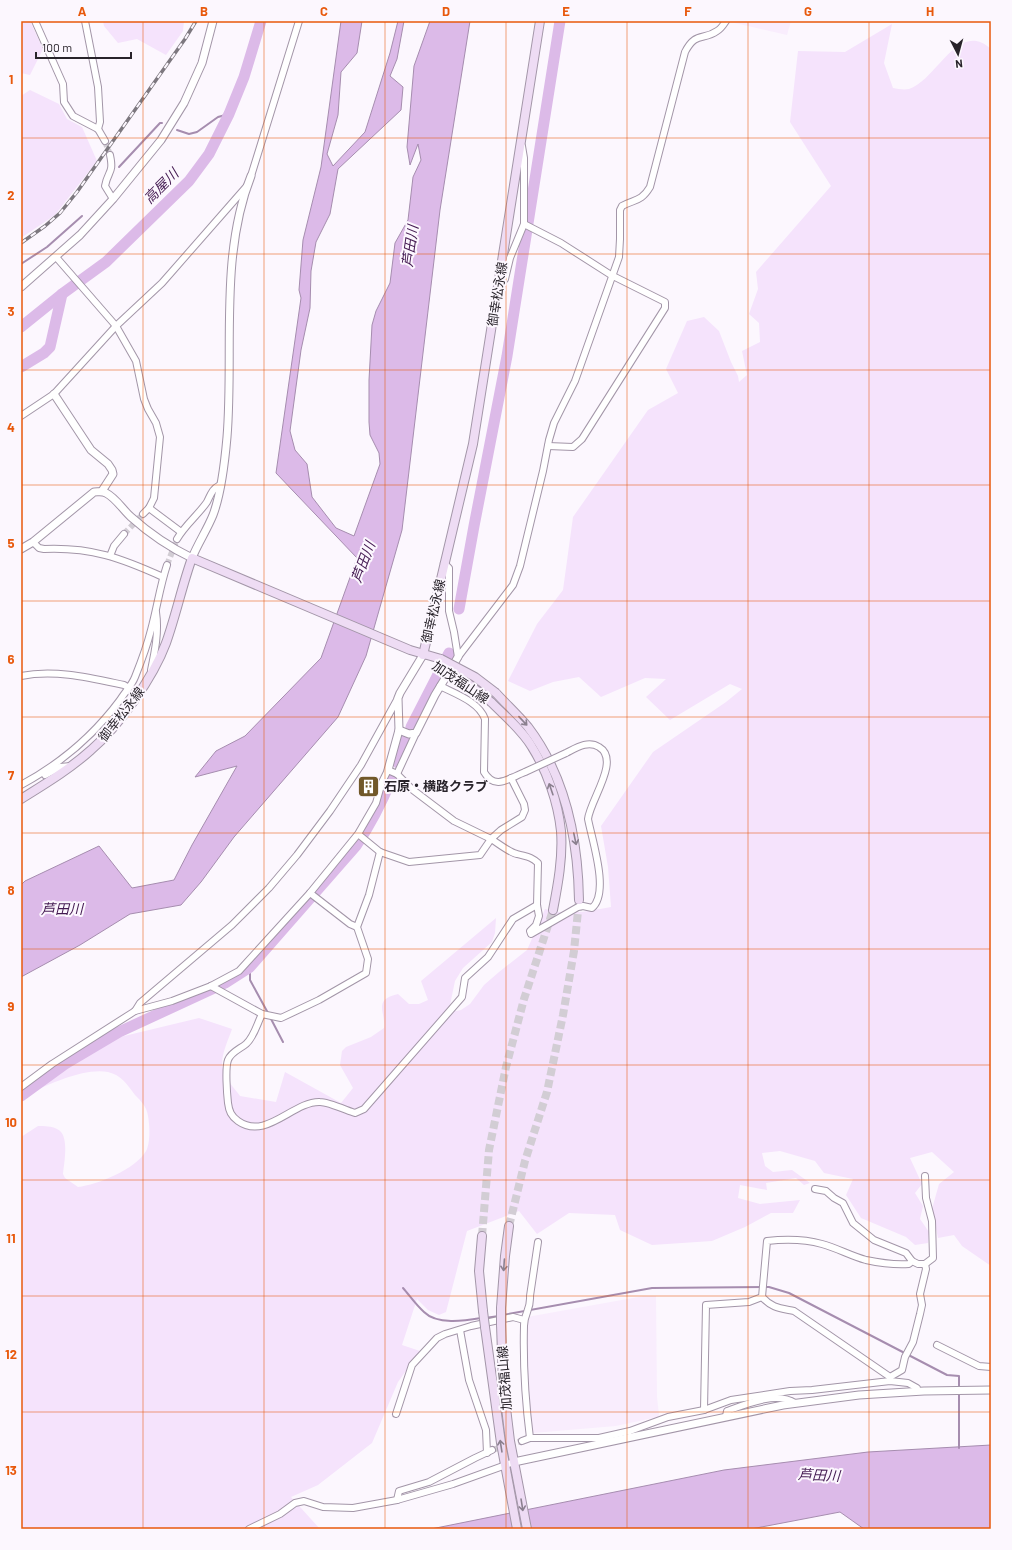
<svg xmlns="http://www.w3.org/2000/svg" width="1012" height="1550" font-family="Barlow,'Noto Sans JP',sans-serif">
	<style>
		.built { fill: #f9edfd }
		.green { fill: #f5e3fc }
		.water { fill: #dcbae8; stroke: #a68daf }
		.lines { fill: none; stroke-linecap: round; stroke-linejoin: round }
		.stream { stroke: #a68daf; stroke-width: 2 }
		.river { stroke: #dcbae8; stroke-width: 11 }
		.minor-tunnel { stroke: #d2cdd4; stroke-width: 6; stroke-dasharray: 6 3; stroke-linecap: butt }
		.secondary-tunnel { stroke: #d2cdd4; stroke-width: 8; stroke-dasharray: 8 4; stroke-linecap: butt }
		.minor-casing { stroke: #a396a8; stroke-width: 8 }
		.tertiary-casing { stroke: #a396a8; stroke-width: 9 }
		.secondary-casing { stroke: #a396a8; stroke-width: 10 }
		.minor { stroke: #fff; stroke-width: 6 }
		.tertiary { stroke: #fff; stroke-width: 7 }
		.secondary { stroke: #eedcf4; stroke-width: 8 }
		.rail-casing { stroke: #7d787f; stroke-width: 3.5 }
		.rail { stroke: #fcf7fe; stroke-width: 2; stroke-dasharray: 6; stroke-linecap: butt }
		.minor-bridge-casing { stroke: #a396a8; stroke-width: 8; stroke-linecap: butt }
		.secondary-bridge-casing { stroke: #a396a8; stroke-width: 10; stroke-linecap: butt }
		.minor-bridge { stroke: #fff; stroke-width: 6 }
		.secondary-bridge { stroke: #eedcf4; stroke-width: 8 }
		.oneway { stroke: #8b808f }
		.grid { fill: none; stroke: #e8590c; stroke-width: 1; stroke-opacity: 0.55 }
		.labels { text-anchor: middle; stroke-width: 4; stroke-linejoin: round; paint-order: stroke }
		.street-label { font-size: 13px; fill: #28232a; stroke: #fcf7fe }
		.poi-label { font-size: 13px; font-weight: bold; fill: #28232a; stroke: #fcf7fe; text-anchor: start }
		.water-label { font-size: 14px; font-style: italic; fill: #431951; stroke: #fcf7fe }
		.neatline { fill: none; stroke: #e8590c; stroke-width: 1.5 }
		.grid-label { font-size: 13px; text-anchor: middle; font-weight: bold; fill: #e8590c }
	</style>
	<rect width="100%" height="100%" fill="#fcf7fe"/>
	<g class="built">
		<polygon points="733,21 791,21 787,35 735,23"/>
		<polygon points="644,1296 656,1296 657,1397 659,1415 658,1417 616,1426 533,1433 531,1431 526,1391 529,1387 526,1358 525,1320 527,1317"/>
	</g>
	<g class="green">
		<polygon points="21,21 30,21 43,49 30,75 21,73"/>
		<polygon points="103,21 184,21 183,31 166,55 137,39 118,43 104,26"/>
		<path d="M892,24L884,63L893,88C898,89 904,90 909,89C937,80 958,19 991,49V1266L962,1246L954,1235L938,1238L932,1209L939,1184L954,1172L932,1152L910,1158L922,1184L915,1193L923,1206L920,1219L929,1232L928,1243L915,1245L906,1237L861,1218L846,1195L853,1179L824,1173L815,1161L780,1151L762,1153L765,1166L773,1172L792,1170L810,1183L804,1185L796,1178L766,1183L767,1190L740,1185L738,1198L760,1204L800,1200L793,1213H771L745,1227L712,1241L652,1245L620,1230L615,1215L569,1213L537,1234L519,1211L467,1231L446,1312L439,1315L428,1310L417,1299L402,1345L420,1351L398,1382L372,1443L318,1485L291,1497L320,1529H21V1137L38,1126C44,1126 52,1126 57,1129C70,1134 64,1163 63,1174L65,1178L78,1187C97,1185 136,1169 146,1151C151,1143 150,1118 146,1109C144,1104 139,1099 135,1095C127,1084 121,1075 108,1072C84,1068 53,1083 32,1092L27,1084L120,1037L199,1018L232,1029C228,1041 218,1060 224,1072C227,1081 235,1089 240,1096L276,1102L285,1072L341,1103L353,1088L340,1065L342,1051L346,1047L371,1037L384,1028C386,1012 372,1000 398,994L409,1004H419L428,1000L421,981L496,918L495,933L492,942L463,968L455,981L450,1005L451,1010L456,1011L461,1010L470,1004L484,985L499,972L527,950L545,909C567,916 588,911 611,907L608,867L601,826L653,752L726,702L742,689L730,684L670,720L646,697L666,679L645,678L601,697L579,677L553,682L530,691L508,681L537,624L563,590L573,517L648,410L678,393L666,369L687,321L704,317L719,331L731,362L738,376L739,382L747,375L742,351L760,342L759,323L749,314L758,289L756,272L831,186L790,122L798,51L845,52Z"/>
		<polygon points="30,90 59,104 67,119 82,127 97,161 55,215 21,238 21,96"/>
	</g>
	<g class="water">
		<polygon points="341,21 362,21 357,53 341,72 338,115 327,154 333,166 365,132 390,53 398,21 404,21 397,59 390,76 403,87 401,110 338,169 330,214 316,242 311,271 310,308 301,350 290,431 295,450 307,464 312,497 336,528 354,536 380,464 379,453 370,435 369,422 369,380 372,325 376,311 390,283 395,243 408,220 413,177 421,160 418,144 410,165 407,147 414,66 430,21 470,21 440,210 402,530 366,656 338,717 234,837 201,882 181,905 130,914 80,945 21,977 21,885 25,881 99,846 132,888 174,880 192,845 237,766 195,777 216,751 245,736 321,658 357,558 276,473 301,298 299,290 303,240 321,167"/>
		<polygon points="991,1445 991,1529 864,1529 840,1512 751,1529 431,1529 724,1470 868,1452"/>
	</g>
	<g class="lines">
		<g class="stream">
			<polyline points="177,130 189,134 197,132 218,117 229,114"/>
			<polyline points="119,167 160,123 162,123"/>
			<polyline points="21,264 47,247 82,216"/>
			<polyline points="250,967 250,980 268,1013"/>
			<polyline points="270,1017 283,1042"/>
			<path d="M403,1288C410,1296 416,1305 424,1312C437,1325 464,1321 481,1318"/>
			<polyline points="503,1315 652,1288 769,1287 789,1293 947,1375 959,1376 959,1388"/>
			<polyline points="485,1318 499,1316"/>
			<polyline points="959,1448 959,1392"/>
		</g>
		<g class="river">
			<polyline points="21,327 62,294 106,262 189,181 209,154 229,114 244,77 261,21"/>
			<polyline points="21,367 44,353 50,347 62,294"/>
			<polyline points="459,609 474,526 507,356 560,21"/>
			<polyline points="411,727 449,653"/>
			<polyline points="398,763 406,739"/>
			<path d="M21,1096L65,1064L119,1032L225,983L250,967L356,846C371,824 382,802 392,778"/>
		</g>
		<g class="minor-tunnel">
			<polyline points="105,141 110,155"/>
			<polyline points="124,534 143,514"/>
			<polyline points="167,565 177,539"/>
			<polyline points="492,1450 522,1441"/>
		</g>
		<g class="secondary-tunnel">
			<polyline points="509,1226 525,1161 547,1092 563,1015 574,951 579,901"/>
			<polyline points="482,1236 489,1150 506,1067 524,999 553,910"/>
		</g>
		<defs>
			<g id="minor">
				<polyline points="35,21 63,84 64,102 73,116 98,129 105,141"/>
				<polyline points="85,21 98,87 100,122 98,129"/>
				<path d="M110,155C114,174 108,170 105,186L113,199"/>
				<polyline points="251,176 299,21"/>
				<polyline points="524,224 561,243 611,275 665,302 665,308 582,439 573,447 548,446"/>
				<polyline points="56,257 116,326 136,361 144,399 148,409 156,423 160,437 154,498 149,508 143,514"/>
				<polyline points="498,287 505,279 510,258 524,224 524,158 522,146"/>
				<polyline points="21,416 54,394 116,326 162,283 247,186"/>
				<polyline points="149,508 181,532"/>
				<path d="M177,539C185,525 198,515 207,502C211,494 212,489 220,485"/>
				<path d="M33,542L39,548L44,549C91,547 121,558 163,577"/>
				<polyline points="110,556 114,546 124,534"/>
				<polyline points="444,563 449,568 449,611 454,632 458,657"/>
				<path d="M458,657L513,585L520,566L543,471L549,440L554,423L575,381L619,257L620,239V210L622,206C635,199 641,202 650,187L685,52C696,31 703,41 717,31C721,29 724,24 726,21"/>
				<path d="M151,670C155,651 159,632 156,612"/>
				<path d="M21,676C55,669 91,678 124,685L129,688"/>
				<path d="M440,686C456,694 479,702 485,719L484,772C495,791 509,778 525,772"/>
				<polyline points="397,774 416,733"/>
				<polyline points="45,775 60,767 71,766"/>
				<path d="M511,778L524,804L525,810L522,817L501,830L491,839C498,843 510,853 517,854C527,857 530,856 538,863L537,905L539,916L536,925L530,931L531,934L578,907L583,906L592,908C610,893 592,840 588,819C590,800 621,760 599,747C588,740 576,748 566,753"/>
				<path d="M21,785C60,764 94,735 120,700C125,692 132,685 135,677C141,662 147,646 151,630C157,608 160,586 167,565"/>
				<polyline points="310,893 350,924 357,927"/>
				<polyline points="211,986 262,1014 281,1018 319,1000 366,973 368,959 357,927 369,895 380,852"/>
				<polyline points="135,1011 172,1001 211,986 239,971 310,893 358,834 376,803 382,782 388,770 397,774 413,790 454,821 491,839 480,855 409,862 380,852 358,834"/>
				<path d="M262,1014C257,1024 254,1037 246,1044C240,1049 231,1052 228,1060C225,1068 227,1094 228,1103C229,1111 231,1116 238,1121C266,1141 293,1101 320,1102C328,1102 346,1110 355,1113L364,1109L462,997L465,978L488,957L513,919L537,905"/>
				<polyline points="21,1087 52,1064 135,1011 140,1003 232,925 269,888 297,855 330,811 361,765 398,698"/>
				<polyline points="815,1189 826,1191 834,1198 843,1203 853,1223 874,1240 906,1253 912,1261 918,1264 925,1264 926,1269 920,1294 922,1305 920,1314 913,1342 905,1357 902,1370 890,1377 890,1381"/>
				<polyline points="925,1264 933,1258 932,1221 926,1198 925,1176"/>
				<path d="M762,1297C772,1308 779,1308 794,1311L890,1377"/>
				<polyline points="460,1330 469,1380 486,1430 487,1453"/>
				<polyline points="937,1345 979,1366 991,1367"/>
				<path d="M704,1410L706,1305L749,1302L762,1297L767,1241C786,1239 804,1239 822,1244C837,1248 851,1256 866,1260C880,1263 894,1265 909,1264L912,1261"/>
				<polyline points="396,1414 412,1365 437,1338 445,1334 471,1326 513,1317 524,1320"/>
				<path d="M726,1416L727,1411C746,1404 777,1391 795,1403"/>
				<path d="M530,1438C525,1399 523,1365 524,1326C524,1313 531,1310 530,1296L538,1242"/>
				<polyline points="522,1441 530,1438 599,1438 630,1431 668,1417 704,1410 731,1400 790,1391 812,1390 890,1381 908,1383 917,1388 917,1391"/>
				<polyline points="397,1500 399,1491 429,1482 475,1458 492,1450"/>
				<polyline points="249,1529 280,1514 295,1503 304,1501 323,1507 353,1508 397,1500 453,1484 514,1462"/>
			</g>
			<g id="tertiary">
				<polyline points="21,287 80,235 113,199 161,140 184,103 202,63 213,21"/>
				<polyline points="54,394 91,450 108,464 112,470 113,474 102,491"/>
				<path d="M21,549L33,542L94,492C99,492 102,491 106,493C116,498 123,510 131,517C150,534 169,547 192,558C198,543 207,530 213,515C221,494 225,460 227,437C234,352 219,257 251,176"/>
				<polyline points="399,730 409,734 416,733 435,695 458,657"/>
				<polyline points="388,770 399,730 398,698 400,693 423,655"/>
				<polyline points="514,1462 783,1405 859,1395 924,1391 991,1390"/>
			</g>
			<g id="secondary">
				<polyline points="423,655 473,444 540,21"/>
				<path d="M496,693C506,704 518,715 528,727C566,777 578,838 579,900"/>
				<path d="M491,702C505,716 522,730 532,747C547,771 558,802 561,831C563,857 558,884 553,910"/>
				<path d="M21,799C45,784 70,769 91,750C119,726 153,678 166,643C176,615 182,586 192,558L410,650L441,659"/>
				<polyline points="482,1236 479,1271 483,1311"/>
				<polyline points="501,1308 505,1256 509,1226"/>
				<polyline points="501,1324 503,1383 510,1441 527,1529"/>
				<polyline points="485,1327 501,1443 517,1529"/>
			</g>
		</defs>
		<use href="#minor" class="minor-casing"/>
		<use href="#tertiary" class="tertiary-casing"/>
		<use href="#secondary" class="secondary-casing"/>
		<use href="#minor" class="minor"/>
		<use href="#tertiary" class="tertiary"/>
		<use href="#secondary" class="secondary"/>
		<defs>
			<polyline id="rail" points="21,243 45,226 60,213 77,192 185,39 196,21"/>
		</defs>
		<use href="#rail" class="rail-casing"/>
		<use href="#rail" class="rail"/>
		<defs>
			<polyline id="minor-bridge" points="525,772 566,753"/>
			<g id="secondary-bridge">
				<polyline points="441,659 475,677 496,693"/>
				<polyline points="438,668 469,684 491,702"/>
				<polyline points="483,1311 485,1327"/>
				<polyline points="501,1324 501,1308"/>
			</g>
		</defs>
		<use href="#minor-bridge" class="minor-bridge-casing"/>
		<use href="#secondary-bridge" class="secondary-bridge-casing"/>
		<use href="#minor-bridge" class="minor-bridge"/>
		<use href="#secondary-bridge" class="secondary-bridge"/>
	</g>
	<defs><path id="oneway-shaft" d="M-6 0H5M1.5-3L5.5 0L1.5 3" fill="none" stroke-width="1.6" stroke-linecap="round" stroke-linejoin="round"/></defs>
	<g class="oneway">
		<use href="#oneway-shaft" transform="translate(523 721) rotate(47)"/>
		<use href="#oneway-shaft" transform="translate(551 789) rotate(-109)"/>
		<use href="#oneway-shaft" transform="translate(575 839) rotate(78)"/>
		<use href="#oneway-shaft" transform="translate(504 1265) rotate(94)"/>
		<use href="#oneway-shaft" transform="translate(501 1446) rotate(-99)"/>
		<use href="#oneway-shaft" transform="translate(522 1505) rotate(81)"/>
	</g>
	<path class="grid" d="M143,21V1529M264,21V1529M385,21V1529M506,21V1529M627,21V1529M748,21V1529M869,21V1529M21,138H991M21,254H991M21,370H991M21,485H991M21,601H991M21,717H991M21,833H991M21,949H991M21,1065H991M21,1180H991M21,1296H991M21,1412H991"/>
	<defs>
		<symbol id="building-square" viewBox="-11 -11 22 22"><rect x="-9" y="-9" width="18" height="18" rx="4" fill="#715829" stroke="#fcf7fe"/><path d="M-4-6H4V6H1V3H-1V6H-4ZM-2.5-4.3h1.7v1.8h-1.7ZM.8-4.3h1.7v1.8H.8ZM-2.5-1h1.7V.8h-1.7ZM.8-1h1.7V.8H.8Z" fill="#fff"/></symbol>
	</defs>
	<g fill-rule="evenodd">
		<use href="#building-square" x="356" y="774" width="25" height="25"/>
	</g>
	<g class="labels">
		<g class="street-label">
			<text transform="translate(497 294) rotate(-81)" y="5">御幸松永線</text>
			<text transform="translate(433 611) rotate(-77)" y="5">御幸松永線</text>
			<text transform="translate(461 682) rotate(34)" y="5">加茂福山線</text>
			<text transform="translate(121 714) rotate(-52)" y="5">御幸松永線</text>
			<text transform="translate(504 1378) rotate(-94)" y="5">加茂福山線</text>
		</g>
		<g class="poi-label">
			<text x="384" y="791">石原・横路クラブ</text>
		</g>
		<g class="water-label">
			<text transform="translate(161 186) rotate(-45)" y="5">高屋川</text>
			<text transform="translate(410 246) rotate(-82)" y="5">芦田川</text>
			<text transform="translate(363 562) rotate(-69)" y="5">芦田川</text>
			<text x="62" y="914">芦田川</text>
			<text transform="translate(819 1475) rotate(3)" y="5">芦田川</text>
		</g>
	</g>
	<rect width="1012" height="1550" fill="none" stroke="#fcf7fe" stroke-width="44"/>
	<g transform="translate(958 54) rotate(174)" stroke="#fcf7fe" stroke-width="3" paint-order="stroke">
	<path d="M0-3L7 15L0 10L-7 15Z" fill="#28232a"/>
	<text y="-6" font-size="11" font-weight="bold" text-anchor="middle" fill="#28232a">N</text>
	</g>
	<path d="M36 52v6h95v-6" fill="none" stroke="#28232a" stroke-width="2"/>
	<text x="42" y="52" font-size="12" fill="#28232a" stroke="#fcf7fe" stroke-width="3" paint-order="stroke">100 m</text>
	<rect x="22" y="22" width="968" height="1506" class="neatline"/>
	<g class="grid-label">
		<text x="82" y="16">A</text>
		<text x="204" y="16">B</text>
		<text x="324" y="16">C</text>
		<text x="446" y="16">D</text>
		<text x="566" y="16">E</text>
		<text x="688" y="16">F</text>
		<text x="808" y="16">G</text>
		<text x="930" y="16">H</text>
		<text x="11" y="84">1</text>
		<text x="11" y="200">2</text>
		<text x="11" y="316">3</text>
		<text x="11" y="432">4</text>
		<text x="11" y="548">5</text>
		<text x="11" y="664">6</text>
		<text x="11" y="780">7</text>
		<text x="11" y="895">8</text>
		<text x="11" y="1011">9</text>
		<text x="11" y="1127">10</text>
		<text x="11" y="1243">11</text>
		<text x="11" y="1359">12</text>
		<text x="11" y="1475">13</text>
	</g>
</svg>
